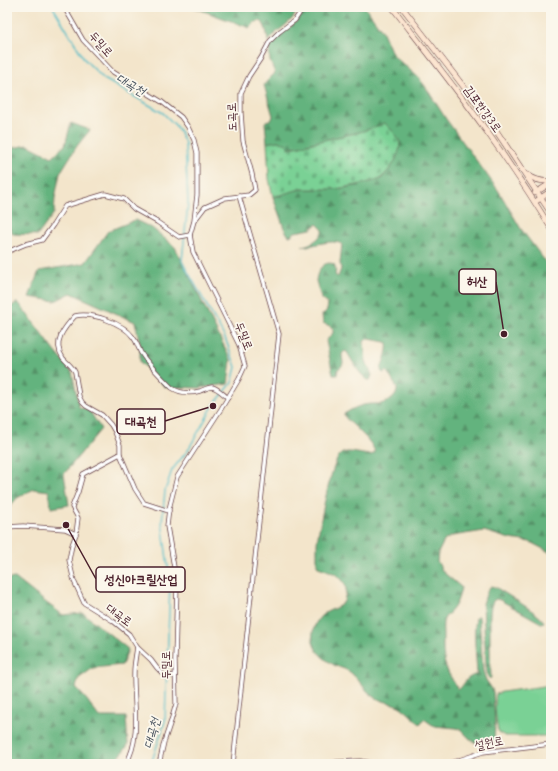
<svg xmlns="http://www.w3.org/2000/svg" width="558" height="771" font-family="'Comic Neue','Poor Story',sans-serif">
	<style>
		.forest { fill: url(#forest-firs); stroke: #566954 }
		.cemetery { fill: url(#cemetery-stones); stroke: #627860 }
		.pitch { fill: #7ad195; stroke: #627860 }
		.lines { fill: none; stroke-linecap: round; stroke-linejoin: round }
		.stream { stroke: #4fbdc8; stroke-width: 1.5 }
		.street-casing { stroke: #633d43; stroke-width: 5 }
		.secondary-casing { stroke: #633d43; stroke-width: 6 }
		.street { stroke: #fff; stroke-width: 3.5 }
		.secondary { stroke: #fce5d0; stroke-width: 5 }
		.labels { text-anchor: middle; stroke-width: 3.5; stroke-linejoin: round; paint-order: stroke }
		.street-label { font-size: 12px; fill: #4a1f2b; stroke: #fbf7ec }
		.water-label { font-size: 13px; font-style: italic; fill: #4c5662; stroke: #fbf7ec }
		.leader { fill: none; stroke: #4a1f2b; stroke-width: 1.5 }
		.callout-dot { fill: #4a1f2b; stroke: #fbf7ec; stroke-width: 1.5 }
		.callout { fill: #fbf7ec; stroke: #4a1f2b; stroke-width: 1.5 }
		.callout-label { font-size: 13px; text-anchor: middle; font-weight: bold; fill: #4a1f2b }
	</style>
	<defs>
		<pattern id="forest-firs" width="22" height="20" patternUnits="userSpaceOnUse"><rect width="22" height="20" fill="#63b37e"/><path d="M5 1l3.5 6h-7zM16 11l3.5 6h-7z" fill="#549167"/></pattern>
		<pattern id="cemetery-stones" width="16" height="16" patternUnits="userSpaceOnUse"><rect width="16" height="16" fill="#7ad195"/><path d="M2 7V4a2 2 0 0 1 4 0v3zM10 15v-3a2 2 0 0 1 4 0v3z" fill="#6bb381"/></pattern>
	</defs>
	<rect width="100%" height="100%" fill="#fbf7ec"/>
	<filter id="ink" filterUnits="userSpaceOnUse"><feTurbulence type="fractalNoise" baseFrequency=".025" numOctaves="2"/><feDisplacementMap in="SourceGraphic" scale="8" xChannelSelector="R" yChannelSelector="G"/><feConvolveMatrix kernelMatrix="1 2 1 2 8 2 1 2 1" color-interpolation-filters="sRGB"/></filter>
	<filter id="wash" filterUnits="userSpaceOnUse"><feTurbulence type="fractalNoise" baseFrequency=".012" numOctaves="4" result="noise"/><feDisplacementMap in="SourceGraphic" scale="16" xChannelSelector="R" yChannelSelector="G"/><feGaussianBlur stdDeviation="0.9" result="paint"/><feColorMatrix in="noise" values="0 0 0 0 0 0 0 0 0 0 0 0 0 0 0 0 0 1.4 0 .05"/><feComposite in="paint" operator="in"/></filter>
	<g filter="url(#wash)">
		<rect width="100%" height="100%" fill="#f3e5cb"/>
		<g class="forest">
			<path d="M192,7H298C295,23 277,28 268,42C267,35 266,25 261,21L255,22L249,28L247,27L201,10Z"/>
			<path d="M311,7H365L382,30L391,51L395,57L418,77L425,86L446,119L498,190L521,229L551,269V553L530,542L510,539L484,531L452,536L445,540L443,543L438,553L437,561L443,572L461,587C460,594 457,604 452,610C450,613 446,615 444,619C442,624 443,629 443,635C443,652 442,664 452,679C454,683 456,687 459,689C467,682 463,679 477,674V673C476,654 473,636 476,617L478,615L479,617L483,671L486,680L492,689L493,692L495,723L494,743L489,744H480L474,742L469,738L460,729L456,728L435,726L431,724L424,719L420,724C413,718 406,710 399,706C390,702 381,702 373,696C364,690 359,679 350,672C346,669 341,668 336,666C328,662 317,654 314,645C310,634 315,619 325,613C330,610 337,608 342,604C344,602 345,599 345,596C351,579 331,571 318,567L317,565C317,557 317,550 317,543C319,528 331,461 341,454C349,448 364,457 374,454L375,452C372,442 360,432 352,424C349,421 345,419 344,414C349,411 357,406 364,405C368,404 372,404 377,404C386,404 398,398 397,388L388,373L386,371L383,373L381,371C382,362 389,352 387,343L385,342L369,339H366L364,342L366,361L372,375L370,380H368C358,373 353,362 347,352L345,351L342,354C342,362 346,364 338,369L337,375H333L326,341L333,333V329L330,326L323,323L322,315L327,310L328,305L327,303L321,298L316,281C317,271 323,260 334,264C336,268 336,271 335,275L338,277L341,269L340,263L342,244C330,238 315,247 302,246C312,244 320,239 323,230L317,224L311,229L295,232L290,236L288,235L284,228L273,197L296,190L306,189H328L345,188L378,180L382,178L389,170L396,159L400,146L399,141L397,137L385,123H384C364,133 345,135 324,140C312,143 300,146 288,148L278,141L267,143L265,123L266,121L272,119L273,116L264,85L268,80L275,73L270,61L269,48L277,37L297,21L303,12Z"/>
			<polygon points="71,123 90,130 77,146 60,173 55,198 54,213 38,235 13,234 7,224 7,149 28,145 52,157 65,145"/>
			<polygon points="135,220 152,228 175,247 231,360 228,384 200,388 165,387 140,362 140,344 135,322 71,293 55,301 29,297 39,271 85,263 108,231"/>
			<polygon points="18,302 55,351 72,372 79,407 89,410 101,429 64,474 69,505 51,508 49,491 34,489 17,498 7,510 7,309"/>
			<polygon points="15,578 44,601 63,615 83,613 128,649 122,665 93,668 78,679 76,688 87,700 99,717 126,717 128,745 114,764 7,764 7,579"/>
			<path d="M492,586L497,588C507,595 539,613 544,622L542,623H541L500,600L496,599L493,601C489,610 490,619 490,629C490,645 490,661 491,677L490,679L488,677L486,667L483,604L487,591L490,587Z"/>
		</g>
		<path class="cemetery" d="M384,123H385C389,128 396,134 399,140C403,153 389,173 378,180L357,185L336,189H300L273,197L269,179L267,143L278,141L287,144L288,148C300,147 312,143 324,140C345,135 364,133 384,123Z"/>
		<path class="pitch" d="M551,685V736H505L499,733C496,726 494,703 496,694L502,692Z"/>
		<g class="lines">
			<polyline class="stream" points="53,7 85,60 104,79 163,113 178,128 185,143 188,203 182,261 225,338 236,367 232,383 213,406 188,450 172,470 165,491 162,522 170,582 165,721 151,764"/>
		</g>
	</g>
	<g filter="url(#ink)">
		<g class="lines">
			<defs>
				<g id="street">
					<polyline points="64,7 83,40 113,72 162,102 181,117 188,127 194,140 197,153 197,195 194,221 190,235 193,252 239,345 245,366 239,379 221,409 177,477 169,509 167,526 177,585 175,660 176,704 171,721 164,742 159,764"/>
					<polyline points="195,220 205,207 225,198 249,195 255,190 252,174 243,141 241,113 241,93 249,76 261,58 270,41 279,32 295,20 299,14 300,7"/>
					<polyline points="7,252 26,244 42,240 53,225 65,206 105,194 124,199 134,209 157,222 179,237 190,235"/>
					<path d="M169,511L144,503L135,489L120,454V445L115,432L111,425L102,415L86,406L82,402L79,396L75,372C72,366 67,363 63,358C52,342 64,328 75,316C92,312 123,323 133,337C138,343 138,350 143,356C151,367 162,378 172,388C180,393 190,394 200,391C203,390 208,387 212,387C218,388 223,394 228,398"/>
					<polyline points="7,527 23,526 65,529 76,534 72,545 69,560 74,581 84,603 113,621 129,634 137,647 151,660 157,668 164,675 175,676"/>
					<polyline points="76,534 78,518 72,507 78,492 83,474 120,454"/>
					<path d="M126,764C142,736 133,703 134,672C134,664 136,655 137,647"/>
					<polyline points="233,764 279,334 239,196"/>
					<polyline points="326,764 337,762 360,761 379,764"/>
					<polyline points="431,764 447,764 483,752 551,744"/>
				</g>
				<g id="secondary">
					<path d="M392,7C423,47 455,87 485,129C508,161 530,194 551,228"/>
					<polyline points="402,7 467,91 497,132 551,213"/>
					<path d="M528,175C535,180 542,182 551,181"/>
					<polyline points="535,193 551,183"/>
					<polyline points="535,202 551,191"/>
				</g>
			</defs>
			<use href="#street" class="street-casing"/>
			<use href="#secondary" class="secondary-casing"/>
			<use href="#street" class="street"/>
			<use href="#secondary" class="secondary"/>
		</g>
	</g>
	<g class="labels">
		<g class="street-label">
			<text transform="translate(101 44) rotate(49)" y="4">두밀로</text>
			<text transform="translate(483 109) rotate(54)" y="4">김포한강3로</text>
			<text transform="translate(232 117) rotate(-92)" y="4">도곡로</text>
			<text transform="translate(244 336) rotate(68)" y="4">두밀로</text>
			<text transform="translate(119 615) rotate(36)" y="4">대곡로</text>
			<text transform="translate(166 665) rotate(-90)" y="4">두밀로</text>
			<text transform="translate(489 743) rotate(-11)" y="4">설원로</text>
		</g>
		<g class="water-label">
			<text transform="translate(131 84) rotate(30)" y="5">대곡천</text>
			<text transform="translate(151 733) rotate(-75)" y="5">대곡천</text>
		</g>
	</g>
	<path class="leader" d="M504 334L496 282M213 406L165 421M66 525L96 579"/>
	<g class="callout-dot">
		<circle cx="504" cy="334" r="4"/>
		<circle cx="213" cy="406" r="4"/>
		<circle cx="66" cy="525" r="4"/>
	</g>
	<g class="callout">
		<rect x="459" y="269" width="37" height="25" rx="4"/>
		<rect x="117" y="409" width="48" height="25" rx="4"/>
		<rect x="96" y="567" width="89" height="25" rx="4"/>
	</g>
	<g class="callout-label">
		<text x="477" y="286">허산</text>
		<text x="141" y="426">대곡천</text>
		<text x="141" y="584">성신아크릴산업</text>
	</g>
	<rect width="558" height="771" fill="none" stroke="#fbf7ec" stroke-width="24"/>
</svg>
